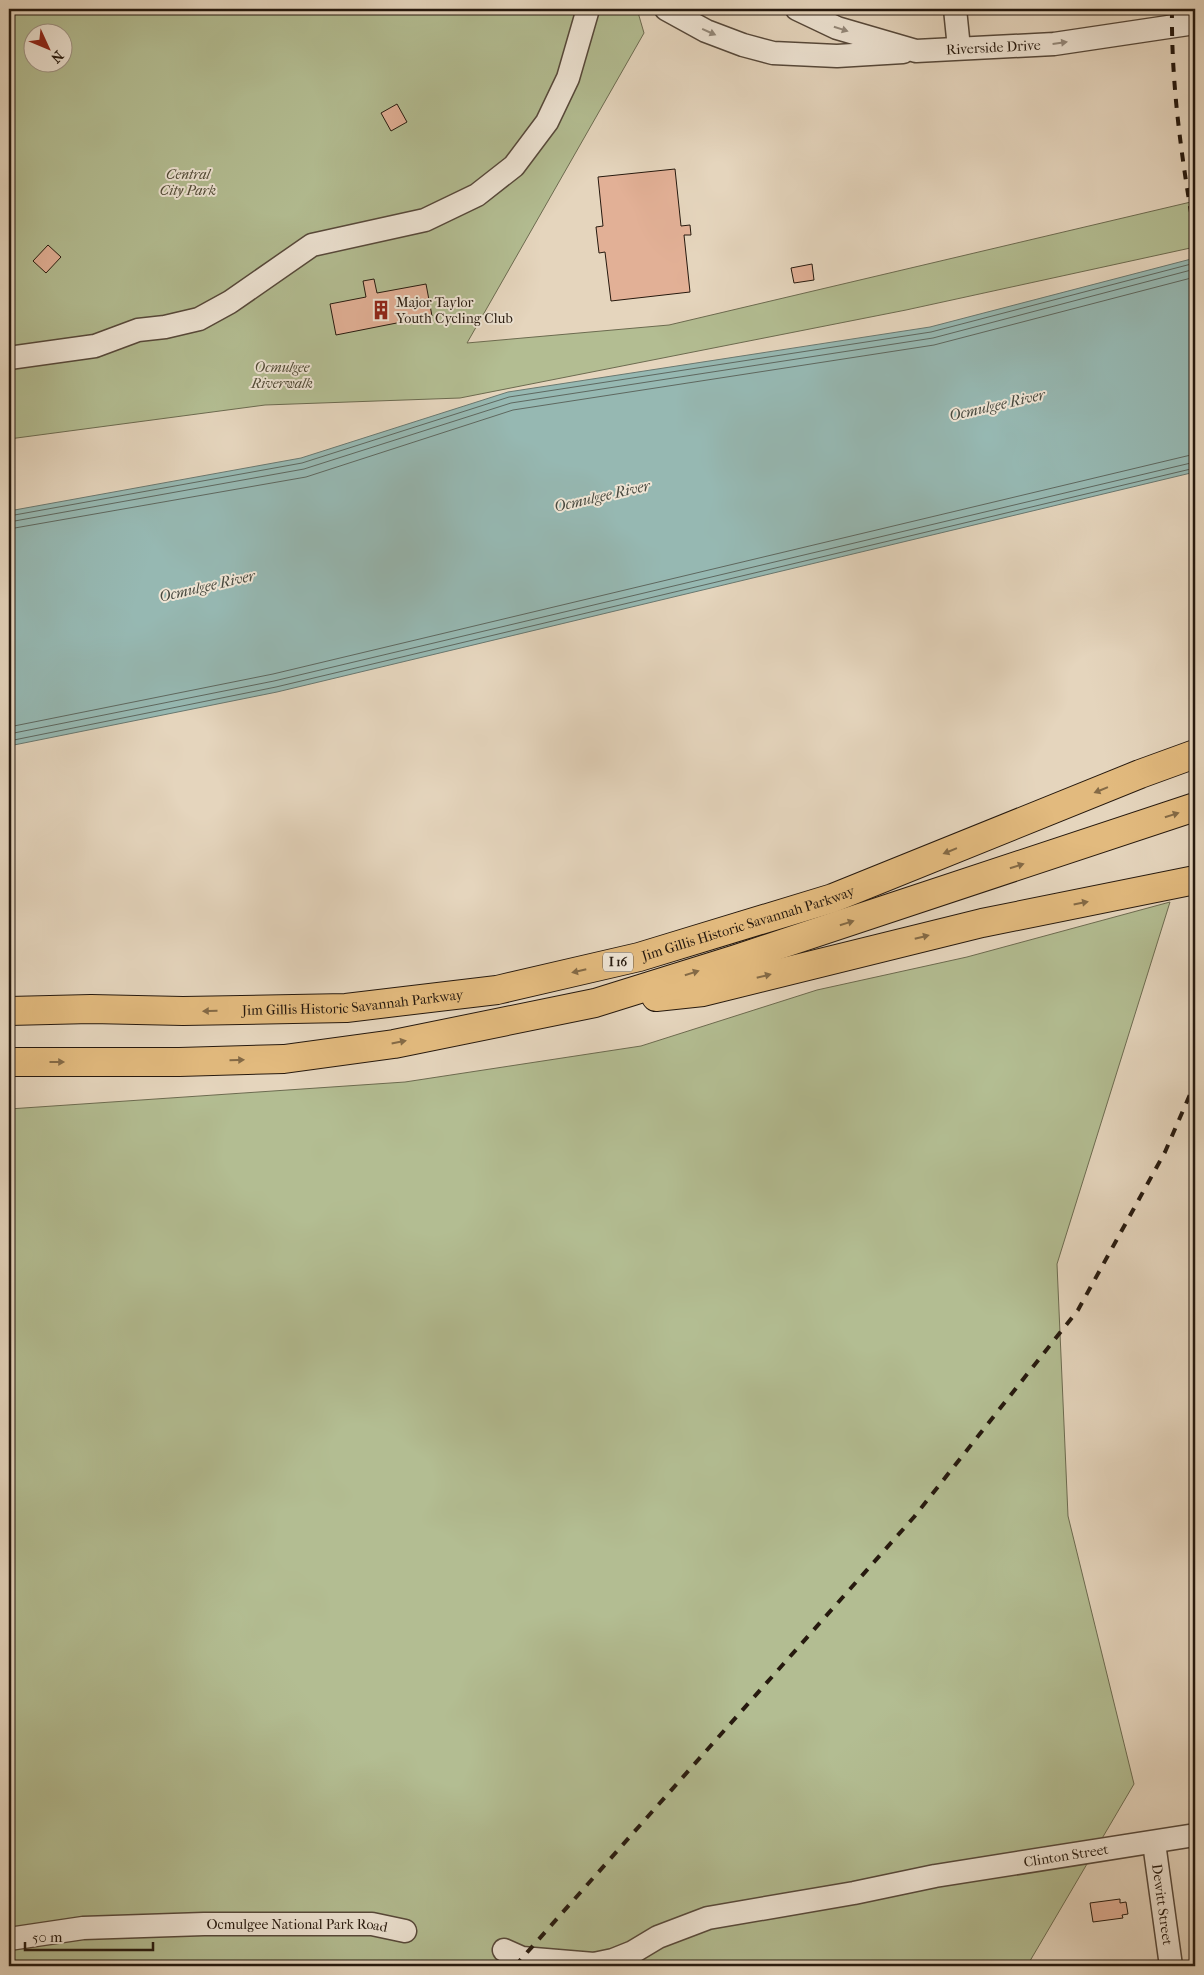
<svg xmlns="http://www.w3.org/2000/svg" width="1204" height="1975" font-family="'IM FELL French Canon',serif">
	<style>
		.green { fill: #b3bd92; stroke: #6c6b50; fill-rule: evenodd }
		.water { fill: #96b8b2; stroke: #697870 }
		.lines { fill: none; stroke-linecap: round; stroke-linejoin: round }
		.shore { stroke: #5e6860; stroke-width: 1 }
		.building { fill: #e2b096; stroke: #26190e }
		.minor-casing { stroke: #56483a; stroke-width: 25 }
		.highway-casing { stroke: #26190e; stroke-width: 30 }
		.minor { stroke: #eee4d4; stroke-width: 22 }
		.highway { stroke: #e2ba7e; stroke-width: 28 }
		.rail { stroke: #26190e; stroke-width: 4; stroke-dasharray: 9 9; stroke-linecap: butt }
		.oneway { fill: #94897b }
		.oneway2 { fill: #846a46 }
		.labels { text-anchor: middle; stroke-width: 4; stroke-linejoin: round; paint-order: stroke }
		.shield { fill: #eee4d4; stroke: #625649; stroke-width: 1 }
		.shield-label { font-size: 12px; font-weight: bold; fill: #26190e }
		.street-label { font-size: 14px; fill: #26190e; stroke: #eee4d4 }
		.park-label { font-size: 14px; font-style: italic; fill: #504a36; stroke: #eee4d4 }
		.poi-label { font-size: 14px; fill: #26190e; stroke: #eee4d4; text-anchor: start }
		.water-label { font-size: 15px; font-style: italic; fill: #48493f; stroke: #eee4d4 }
	</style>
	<rect width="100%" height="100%" fill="#e5d5bd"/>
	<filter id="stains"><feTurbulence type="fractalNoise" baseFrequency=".004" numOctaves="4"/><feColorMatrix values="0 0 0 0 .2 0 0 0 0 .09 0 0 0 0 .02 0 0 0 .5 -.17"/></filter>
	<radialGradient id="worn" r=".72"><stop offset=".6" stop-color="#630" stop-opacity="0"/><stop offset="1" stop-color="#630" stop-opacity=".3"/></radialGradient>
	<g class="green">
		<path d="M9,9H637L644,33L467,343L669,325L1195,201V247L906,310L460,398L265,405L9,439ZM32,32H62V62H32Z"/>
		<polygon points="1170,902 1057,1264 1068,1516 1134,1784 1027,1966 9,1966 9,1109 405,1082 641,1046 817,990 967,957"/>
	</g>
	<polygon class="water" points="1195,258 1195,472 277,692 9,746 9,511 301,458 508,392 930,327"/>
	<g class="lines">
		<g class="shore">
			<polyline points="9,516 302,463 509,397 931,332 1195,263"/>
			<polyline points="9,522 304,469 511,403 933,338 1195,269"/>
			<polyline points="9,529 306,477 513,410 934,345 1195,277"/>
			<polyline points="9,727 273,674 1195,454"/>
			<polyline points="9,734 274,681 1195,462"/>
			<polyline points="9,741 276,687 1195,468"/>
		</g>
	</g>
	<g class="building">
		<polygon points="397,104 407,122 391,131 381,113"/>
		<polygon points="675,169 681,226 690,225 691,235 684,235 690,292 611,301 605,252 599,253 596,227 603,226 598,177"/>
		<polygon points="48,245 61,257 46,273 33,261"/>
		<polygon points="812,264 814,280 794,283 791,268"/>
		<polygon points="374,279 377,293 426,284 432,316 336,335 330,304 366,297 363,281"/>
		<polygon points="1120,1899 1120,1903 1126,1902 1128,1914 1122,1915 1123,1918 1093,1922 1090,1903"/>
	</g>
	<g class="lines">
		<defs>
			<g id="minor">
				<polyline points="666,9 706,31 743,45 773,53 837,56 903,52"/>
				<path id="s1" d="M797,9L837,28L916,51L1054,44L1195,23"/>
				<polyline points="955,9 959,48"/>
				<polyline points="9,358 95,346 138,330 165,327 199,319 230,302 312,245 425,220 477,195 514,166 547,122 568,78 588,9"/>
				<path id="s2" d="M1154,1843L1171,1966"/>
				<path id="s3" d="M9,1939L83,1928L204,1924H372L405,1931"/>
				<path id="s4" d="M504,1950L522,1958L594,1964L613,1960L633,1952L658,1937L708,1918L854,1893L935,1876L1195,1835"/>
			</g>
			<g id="highway">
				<polyline points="656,997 703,992 982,923 1195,880"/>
				<path id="s5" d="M9,1011L91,1009L183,1011L346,1008L497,990L639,957L833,898L1140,774L1195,754"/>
				<polyline points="9,1062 179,1062 284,1059 394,1044 595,1003 736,959 1195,807"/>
			</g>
		</defs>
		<use href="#minor" class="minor-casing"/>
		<use href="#highway" class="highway-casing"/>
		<use href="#minor" class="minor"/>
		<use href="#highway" class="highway"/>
		<g class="rail">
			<path d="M1172,9C1171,85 1182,161 1195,236"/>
			<polyline points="515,1966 914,1517 1078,1310 1165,1152 1195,1083"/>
		</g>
	</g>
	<defs><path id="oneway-solid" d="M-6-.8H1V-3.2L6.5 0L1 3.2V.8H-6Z" transform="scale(1.25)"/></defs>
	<g class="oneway">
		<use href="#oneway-solid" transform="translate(841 29) rotate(18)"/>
		<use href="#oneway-solid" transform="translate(709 32) rotate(24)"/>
		<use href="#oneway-solid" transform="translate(1060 43) rotate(-8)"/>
	</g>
	<g class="oneway2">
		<use href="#oneway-solid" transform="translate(1101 790) rotate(158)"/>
		<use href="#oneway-solid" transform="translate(1172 815) rotate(-18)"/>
		<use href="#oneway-solid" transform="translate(950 851) rotate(158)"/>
		<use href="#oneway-solid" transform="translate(1017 866) rotate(-18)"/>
		<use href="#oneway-solid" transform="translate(1081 903) rotate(-11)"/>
		<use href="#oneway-solid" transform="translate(847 923) rotate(-18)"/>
		<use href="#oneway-solid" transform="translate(922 937) rotate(-14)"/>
		<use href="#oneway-solid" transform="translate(579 971) rotate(167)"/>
		<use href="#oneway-solid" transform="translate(692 973) rotate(-17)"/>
		<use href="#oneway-solid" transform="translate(764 976) rotate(-14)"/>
		<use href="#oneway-solid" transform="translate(210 1011) rotate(179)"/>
		<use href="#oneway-solid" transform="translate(399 1042) rotate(-11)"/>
		<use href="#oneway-solid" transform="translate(237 1060) rotate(-2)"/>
		<use href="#oneway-solid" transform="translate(57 1062)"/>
	</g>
	<defs>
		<symbol id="building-bare" viewBox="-9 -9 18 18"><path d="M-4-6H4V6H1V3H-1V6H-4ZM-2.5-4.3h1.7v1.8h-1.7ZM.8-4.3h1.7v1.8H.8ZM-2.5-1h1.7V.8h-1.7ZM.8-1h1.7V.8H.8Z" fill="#8f2418" stroke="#eee4d4" stroke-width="2.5" paint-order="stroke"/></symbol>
	</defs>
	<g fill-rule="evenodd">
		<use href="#building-bare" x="367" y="296" width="28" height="28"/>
	</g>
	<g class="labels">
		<rect class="shield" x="603" y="952.5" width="30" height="19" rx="4"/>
		<g class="shield-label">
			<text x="618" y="966">I 16</text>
		</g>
		<g class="street-label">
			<text dy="5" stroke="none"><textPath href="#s1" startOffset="204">Riverside Drive</textPath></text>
			<text dy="5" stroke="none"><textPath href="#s5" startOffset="749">Jim Gillis Historic Savannah Parkway</textPath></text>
			<text dy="5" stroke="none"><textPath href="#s5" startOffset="344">Jim Gillis Historic Savannah Parkway</textPath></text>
			<text dy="5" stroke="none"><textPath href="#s4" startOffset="579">Clinton Street</textPath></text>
			<text dy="5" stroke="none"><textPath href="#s2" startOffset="62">Dewitt Street</textPath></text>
			<text dy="5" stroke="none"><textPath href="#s3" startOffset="289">Ocmulgee National Park Road</textPath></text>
		</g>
		<g class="park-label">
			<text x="188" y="179">Central<tspan x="188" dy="16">City Park</tspan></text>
			<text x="282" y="372">Ocmulgee<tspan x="282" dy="16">Riverwalk</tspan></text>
		</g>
		<g class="poi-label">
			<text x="396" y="307">Major Taylor<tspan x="396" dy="16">Youth Cycling Club</tspan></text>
		</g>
		<g class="water-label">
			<text transform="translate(997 405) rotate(-13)" y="5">Ocmulgee River</text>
			<text transform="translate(602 496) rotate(-13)" y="5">Ocmulgee River</text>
			<text transform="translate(207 586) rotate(-13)" y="5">Ocmulgee River</text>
		</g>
	</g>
	<rect width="1204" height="1975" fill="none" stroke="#e5d5bd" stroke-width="30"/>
	<rect x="10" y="10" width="1184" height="1955" fill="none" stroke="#26190e" stroke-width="2.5"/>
	<rect x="15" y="15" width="1174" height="1945" fill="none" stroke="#26190e"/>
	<g transform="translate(48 48) rotate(134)"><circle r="24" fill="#eee4d4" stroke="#9e9385"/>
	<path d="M0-4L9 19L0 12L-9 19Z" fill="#8f2418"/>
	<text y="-8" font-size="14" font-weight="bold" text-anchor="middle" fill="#26190e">N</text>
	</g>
	<path d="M25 1942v8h128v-8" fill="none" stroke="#26190e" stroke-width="2.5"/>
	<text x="32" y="1942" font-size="15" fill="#26190e" stroke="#eee4d4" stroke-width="4" paint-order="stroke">50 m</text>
	<rect width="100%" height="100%" filter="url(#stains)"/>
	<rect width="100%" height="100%" fill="url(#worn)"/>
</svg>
